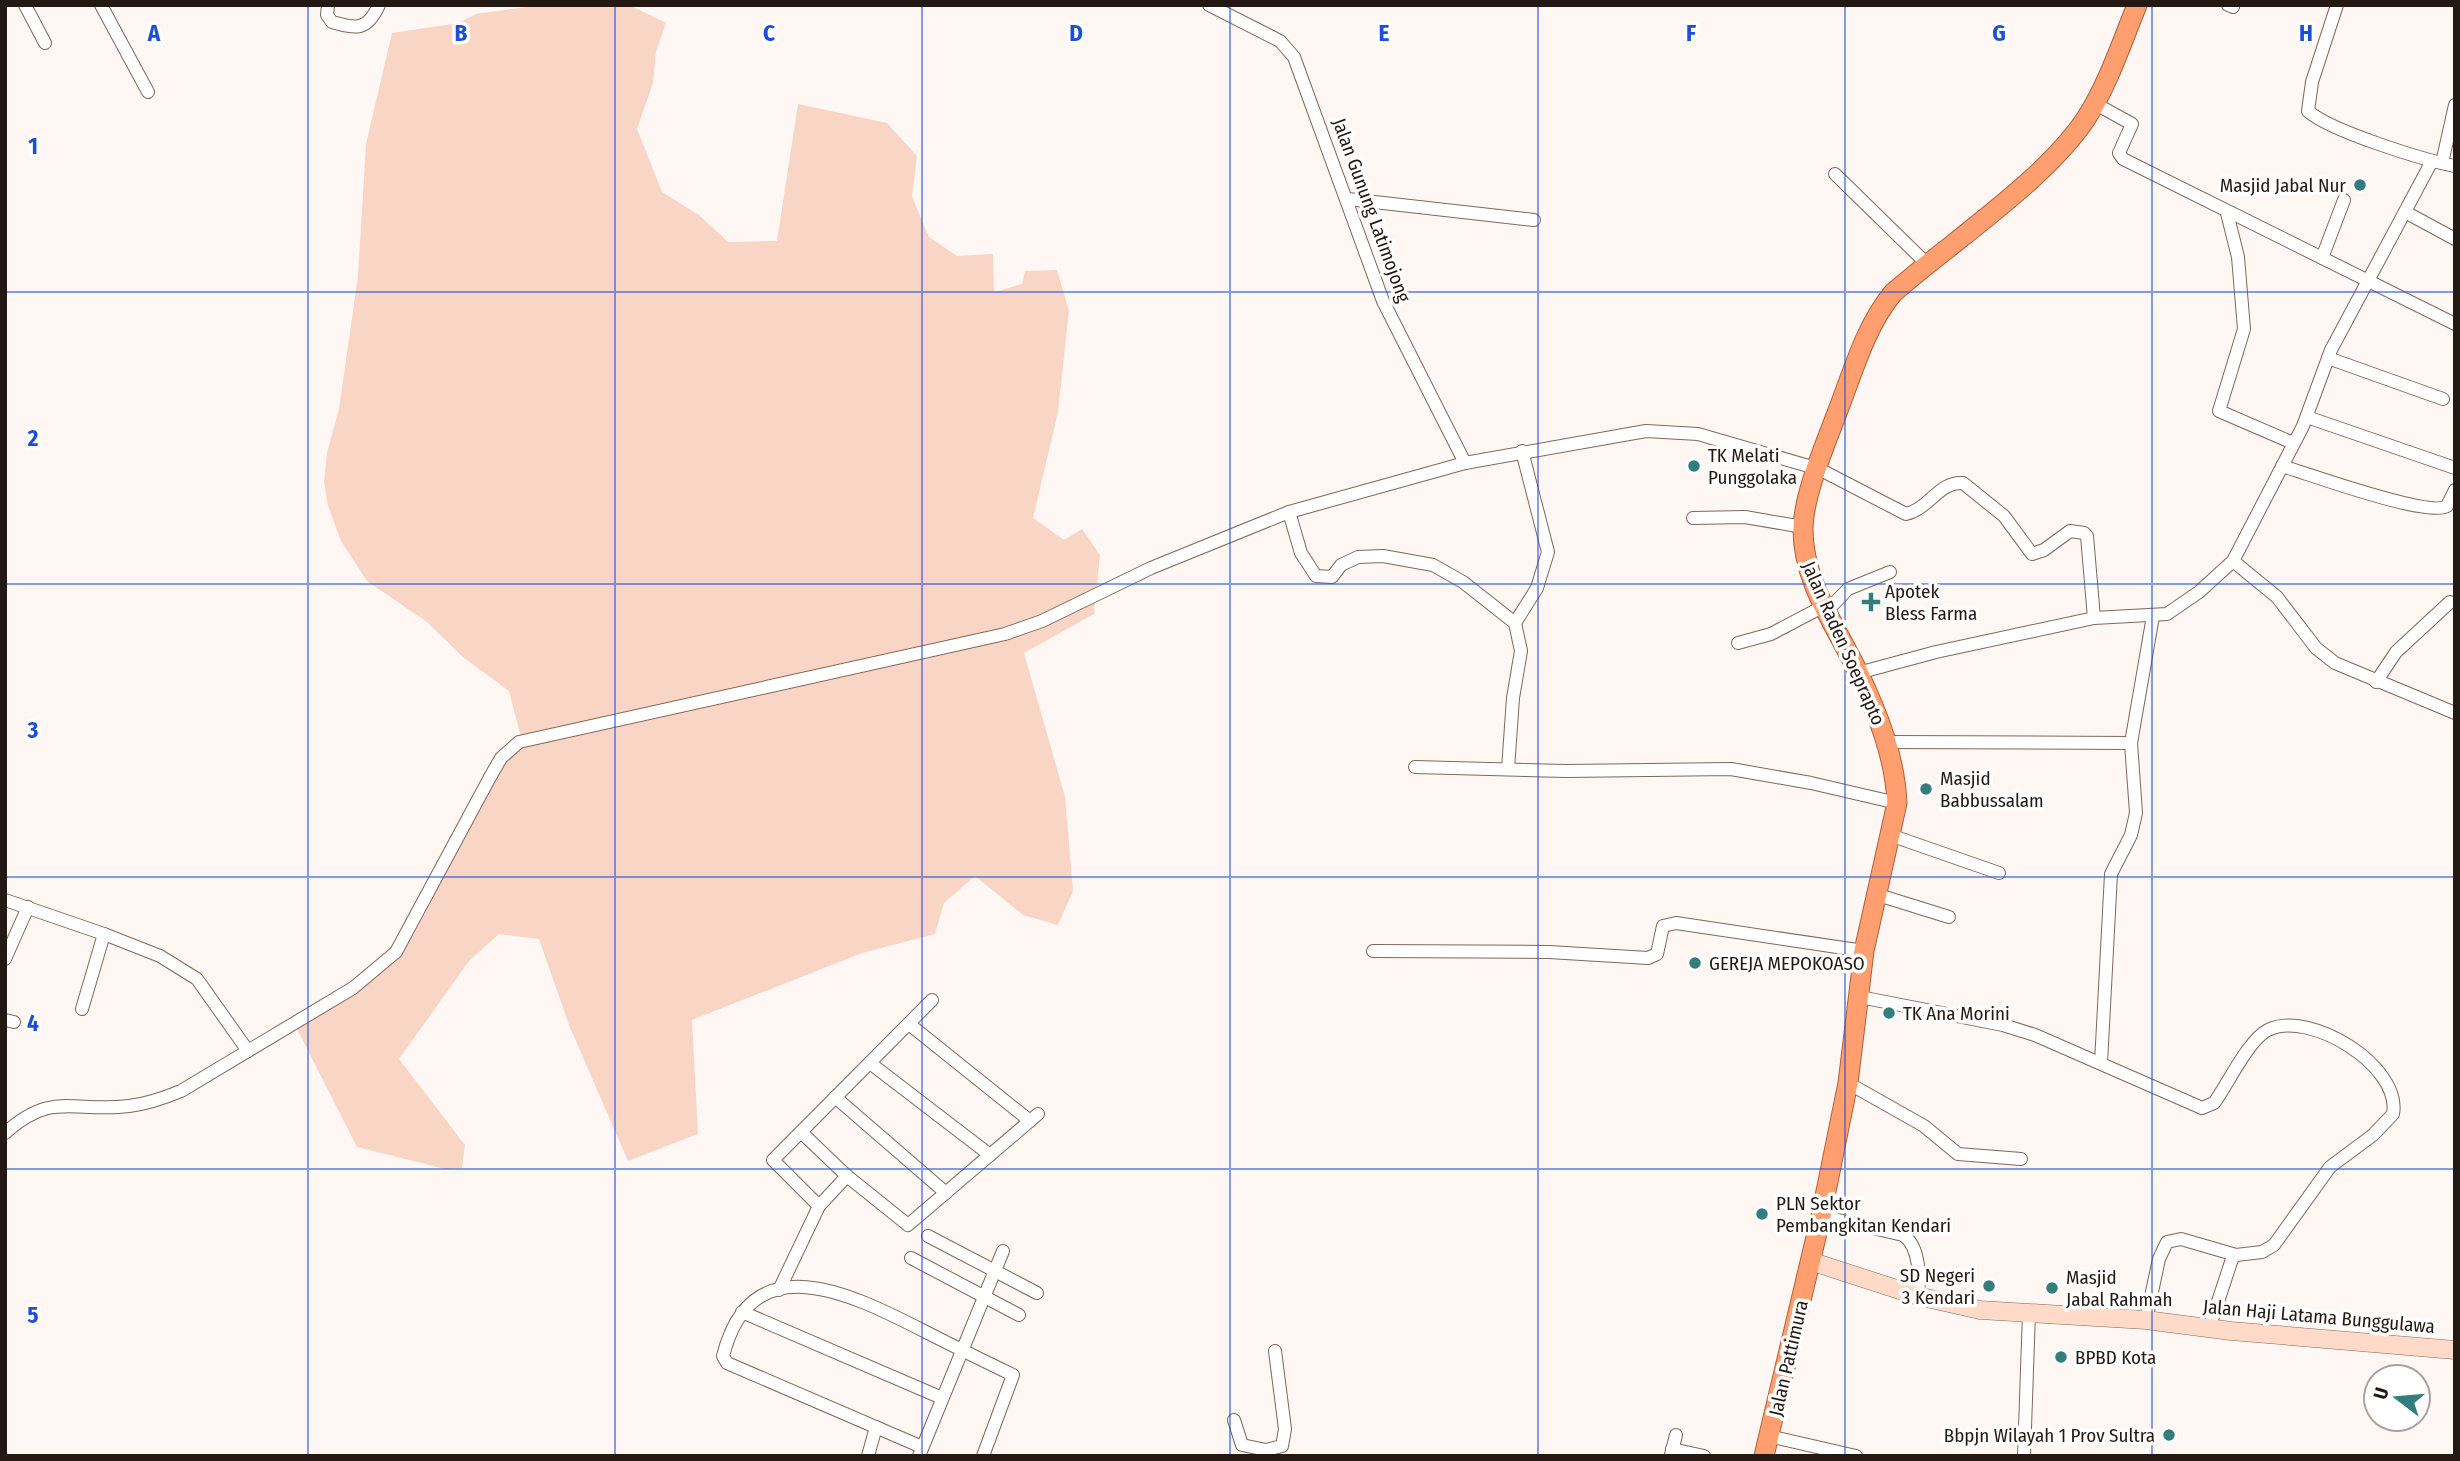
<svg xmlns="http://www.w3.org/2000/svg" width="2460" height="1461" font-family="'Fira Sans Condensed',sans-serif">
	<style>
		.green { fill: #f9d5c5 }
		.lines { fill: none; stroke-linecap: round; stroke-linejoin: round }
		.minor-casing { stroke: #856558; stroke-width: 14 }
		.secondary-casing { stroke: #856558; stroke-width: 19 }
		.trunk-casing { stroke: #b25f37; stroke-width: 21 }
		.minor { stroke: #fff; stroke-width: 12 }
		.secondary { stroke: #ffdac9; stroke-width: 18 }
		.trunk { stroke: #ff9e6f; stroke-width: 19 }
		.grid { fill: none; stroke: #1d4ed8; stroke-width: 2; stroke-opacity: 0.55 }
		.poi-dot { fill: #347d7d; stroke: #fff; stroke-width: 2.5 }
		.labels { text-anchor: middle; stroke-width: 7; stroke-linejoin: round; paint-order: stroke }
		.poi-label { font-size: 19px; fill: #241812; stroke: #fff; text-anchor: start }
		.street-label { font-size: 19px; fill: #241812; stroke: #fff }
		.grid-label { font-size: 23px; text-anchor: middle; font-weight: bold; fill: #1d4ed8; stroke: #fff; stroke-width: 7; stroke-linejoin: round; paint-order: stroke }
	</style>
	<rect width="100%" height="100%" fill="#fef7f3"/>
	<path class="green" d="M540,5H629L666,23L656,52L653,83L637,129L662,192L699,215L728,242L777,241L798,104L887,123L917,156L912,197L929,237L957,256L993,254L994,292L1022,284L1025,271L1057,270L1069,311L1058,412L1033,518L1064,540L1082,529L1100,555L1094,614L1024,653L1065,797L1073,891L1058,925L1023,915L975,876L944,903L935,934L862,953L692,1020L698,1134L628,1161L569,1025L539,939L499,934L469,961L399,1059L465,1145L462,1168L445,1169L357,1147L297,1029C339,1002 385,977 413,936L494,781L506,762L523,745L509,691L463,657L427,622L367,581L341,541L328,506L324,482L327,453L339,409L358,276L366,144L392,33L459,23L476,14Z"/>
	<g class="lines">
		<defs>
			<g id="minor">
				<polyline points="25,5 45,43"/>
				<polyline points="101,5 148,92"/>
				<path d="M328,5L327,15L332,22C357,29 367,31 379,5"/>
				<polyline points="1209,5 1280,41 1294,57 1383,301 1465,463"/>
				<polyline points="2228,5 2233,7"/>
				<path d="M2337,5L2312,82L2308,111C2330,131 2424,160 2455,166"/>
				<polyline points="2094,103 2132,124 2119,153 2123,159 2455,324"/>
				<polyline points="2442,163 2455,105"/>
				<polyline points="1835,174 1927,264"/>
				<polyline points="1348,199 1534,220"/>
				<polyline points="2227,213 2238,257 2244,329 2219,411 2293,443"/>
				<polyline points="2407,213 2455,239"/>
				<polyline points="2322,258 2344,200"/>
				<polyline points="2328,358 2443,399"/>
				<polyline points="2307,417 2455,468"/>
				<path d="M2282,466C2309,474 2429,518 2447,506L2455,490"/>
				<polyline points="1289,512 1301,553 1316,576 1332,577 1341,565 1358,557 1383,556 1433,565 1463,582 1515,623 1521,651 1513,698 1508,769"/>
				<polyline points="1693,518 1745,517 1803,527"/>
				<polyline points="2233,561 2277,597 2316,648 2335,663 2455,713"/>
				<polyline points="1826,612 1848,589 1890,572"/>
				<polyline points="1515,623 1537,588 1548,552 1522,451"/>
				<polyline points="1738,643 1771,634 1824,606"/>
				<polyline points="1858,673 1936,652 2094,618 2167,614 2199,592 2233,561 2303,426 2331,350 2432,161"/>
				<polyline points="2376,682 2396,652 2450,602"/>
				<polyline points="1887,742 2131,743"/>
				<polyline points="1415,767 1566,771 1731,769 1811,783 1897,803"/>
				<polyline points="1890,835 1999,873"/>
				<polyline points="1875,894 1949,917"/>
				<polyline points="5,900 104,934"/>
				<polyline points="1373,951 1549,952 1648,958 1657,954 1663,926 1676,923 1864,951"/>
				<polyline points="5,959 28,907"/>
				<path d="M1860,997L2003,1025L2035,1035L2202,1108L2214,1103C2228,1084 2248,1040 2268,1030C2309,1009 2402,1066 2393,1114L2373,1135L2330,1167L2274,1245L2262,1252L2236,1255L2232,1259L2209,1329"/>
				<polyline points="82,1009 104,934 160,956 197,979 248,1051"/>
				<polyline points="5,1020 14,1022"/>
				<polyline points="909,1024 1030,1121"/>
				<polyline points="870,1063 990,1155"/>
				<polyline points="2101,1063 2111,874 2131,835 2136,813 2131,743 2153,616"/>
				<polyline points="1848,1083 1924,1126 1958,1154 2021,1159"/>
				<polyline points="835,1097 946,1193"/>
				<polyline points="801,1132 847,1176"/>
				<path d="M5,1133C53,1090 74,1113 129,1106C147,1104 164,1098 181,1091L353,988L396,952L489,779L501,758L519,742L1005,634L1042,621L1151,568L1289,512L1465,463L1646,431L1698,434L1819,469L1906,514C1929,509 1939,481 1963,483L2004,516L2032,554L2044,550L2070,531L2084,533L2087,536L2094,618"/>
				<polyline points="819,1206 847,1176 908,1225 1038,1114"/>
				<path d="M1821,1216L1903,1235C1920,1246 1920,1278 1918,1296"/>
				<polyline points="928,1236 1037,1293"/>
				<polyline points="911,1258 1019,1315"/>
				<polyline points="779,1290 819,1206 773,1160 932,1000"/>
				<polyline points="742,1312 942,1398"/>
				<polyline points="2146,1320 2159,1259 2167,1242 2181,1239 2236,1255"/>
				<polyline points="1234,1420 1242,1445 1266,1450 1282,1446 1285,1429 1275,1351"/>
				<polyline points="1769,1436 1856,1456"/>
				<path d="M922,1447L727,1363L723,1356C752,1241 855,1296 926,1332C955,1347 984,1361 1013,1375L983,1456"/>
				<polyline points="1672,1449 1704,1456"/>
				<polyline points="1671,1455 1676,1435"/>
				<polyline points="868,1456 876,1427"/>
				<polyline points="919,1456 1003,1251"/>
				<polyline points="2024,1456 2029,1313"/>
			</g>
			<polyline id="secondary" points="1810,1261 1918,1296 1980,1310 2146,1320 2231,1331 2455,1350"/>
			<path id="trunk" d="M1764,1456L1821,1216L1848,1083L1864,951L1897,803C1895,757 1878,714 1858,672C1836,626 1803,582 1803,530C1803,496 1825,445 1837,413C1853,372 1865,327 1893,293C1951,242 2046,180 2087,117C2108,84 2122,42 2137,5"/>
		</defs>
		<use href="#minor" class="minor-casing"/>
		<use href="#secondary" class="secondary-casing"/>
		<use href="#trunk" class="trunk-casing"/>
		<use href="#minor" class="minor"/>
		<use href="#secondary" class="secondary"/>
		<use href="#trunk" class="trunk"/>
	</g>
	<path class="grid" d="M308,5V1456M615,5V1456M922,5V1456M1230,5V1456M1538,5V1456M1845,5V1456M2152,5V1456M5,292H2455M5,584H2455M5,877H2455M5,1169H2455"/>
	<g class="poi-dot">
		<circle cx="2360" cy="185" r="7"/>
		<circle cx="1694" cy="466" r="7"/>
		<path d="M1867.5 591.5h7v7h7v7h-7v7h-7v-7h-7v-7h7z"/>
		<circle cx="1926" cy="789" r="7"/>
		<circle cx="1695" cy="963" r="7"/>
		<circle cx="1889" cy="1013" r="7"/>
		<circle cx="1762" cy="1214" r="7"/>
		<circle cx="1989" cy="1286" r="7"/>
		<circle cx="2052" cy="1288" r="7"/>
		<circle cx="2061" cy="1357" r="7"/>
		<circle cx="2169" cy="1435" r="7"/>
	</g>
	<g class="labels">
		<g class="poi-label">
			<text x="2346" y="192" text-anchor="end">Masjid Jabal Nur</text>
			<text x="1708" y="462">TK Melati<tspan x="1708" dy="22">Punggolaka</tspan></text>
			<text x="1885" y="598">Apotek<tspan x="1885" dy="22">Bless Farma</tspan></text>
			<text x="1940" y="785">Masjid<tspan x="1940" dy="22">Babbussalam</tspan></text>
			<text x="1709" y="970">GEREJA MEPOKOASO</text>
			<text x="1903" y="1020">TK Ana Morini</text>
			<text x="1776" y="1210">PLN Sektor<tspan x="1776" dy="22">Pembangkitan Kendari</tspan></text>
			<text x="1975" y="1282" text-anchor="end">SD Negeri<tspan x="1975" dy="22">3 Kendari</tspan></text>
			<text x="2066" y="1284">Masjid<tspan x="2066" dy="22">Jabal Rahmah</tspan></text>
			<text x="2075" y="1364">BPBD Kota</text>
			<text x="2155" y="1442" text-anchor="end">Bbpjn Wilayah 1 Prov Sultra</text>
		</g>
		<g class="street-label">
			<text transform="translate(1372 210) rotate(70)" y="7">Jalan Gunung Latimojong</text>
			<text transform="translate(1844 643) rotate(66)" y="7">Jalan Raden Soeprapto</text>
			<text transform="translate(2319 1316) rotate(5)" y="7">Jalan Haji Latama Bunggulawa</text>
			<text transform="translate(1788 1358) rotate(-77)" y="7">Jalan Pattimura</text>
		</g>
	</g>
	<g class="grid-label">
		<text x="154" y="41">A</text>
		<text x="461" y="41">B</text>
		<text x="769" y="41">C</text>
		<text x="1076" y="41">D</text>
		<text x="1384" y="41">E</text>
		<text x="1691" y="41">F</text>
		<text x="1999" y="41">G</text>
		<text x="2306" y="41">H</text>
		<text x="33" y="154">1</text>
		<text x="33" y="446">2</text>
		<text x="33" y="738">3</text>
		<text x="33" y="1031">4</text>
		<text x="33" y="1323">5</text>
	</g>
	<rect width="2460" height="1461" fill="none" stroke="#241812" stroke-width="14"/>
	<g transform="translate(2397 1398) rotate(286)"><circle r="33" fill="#ffffff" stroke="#a7a3a0" stroke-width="2"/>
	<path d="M0-5L12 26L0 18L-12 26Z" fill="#347d7d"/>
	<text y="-10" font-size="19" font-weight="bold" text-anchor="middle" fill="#241812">U</text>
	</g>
</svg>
